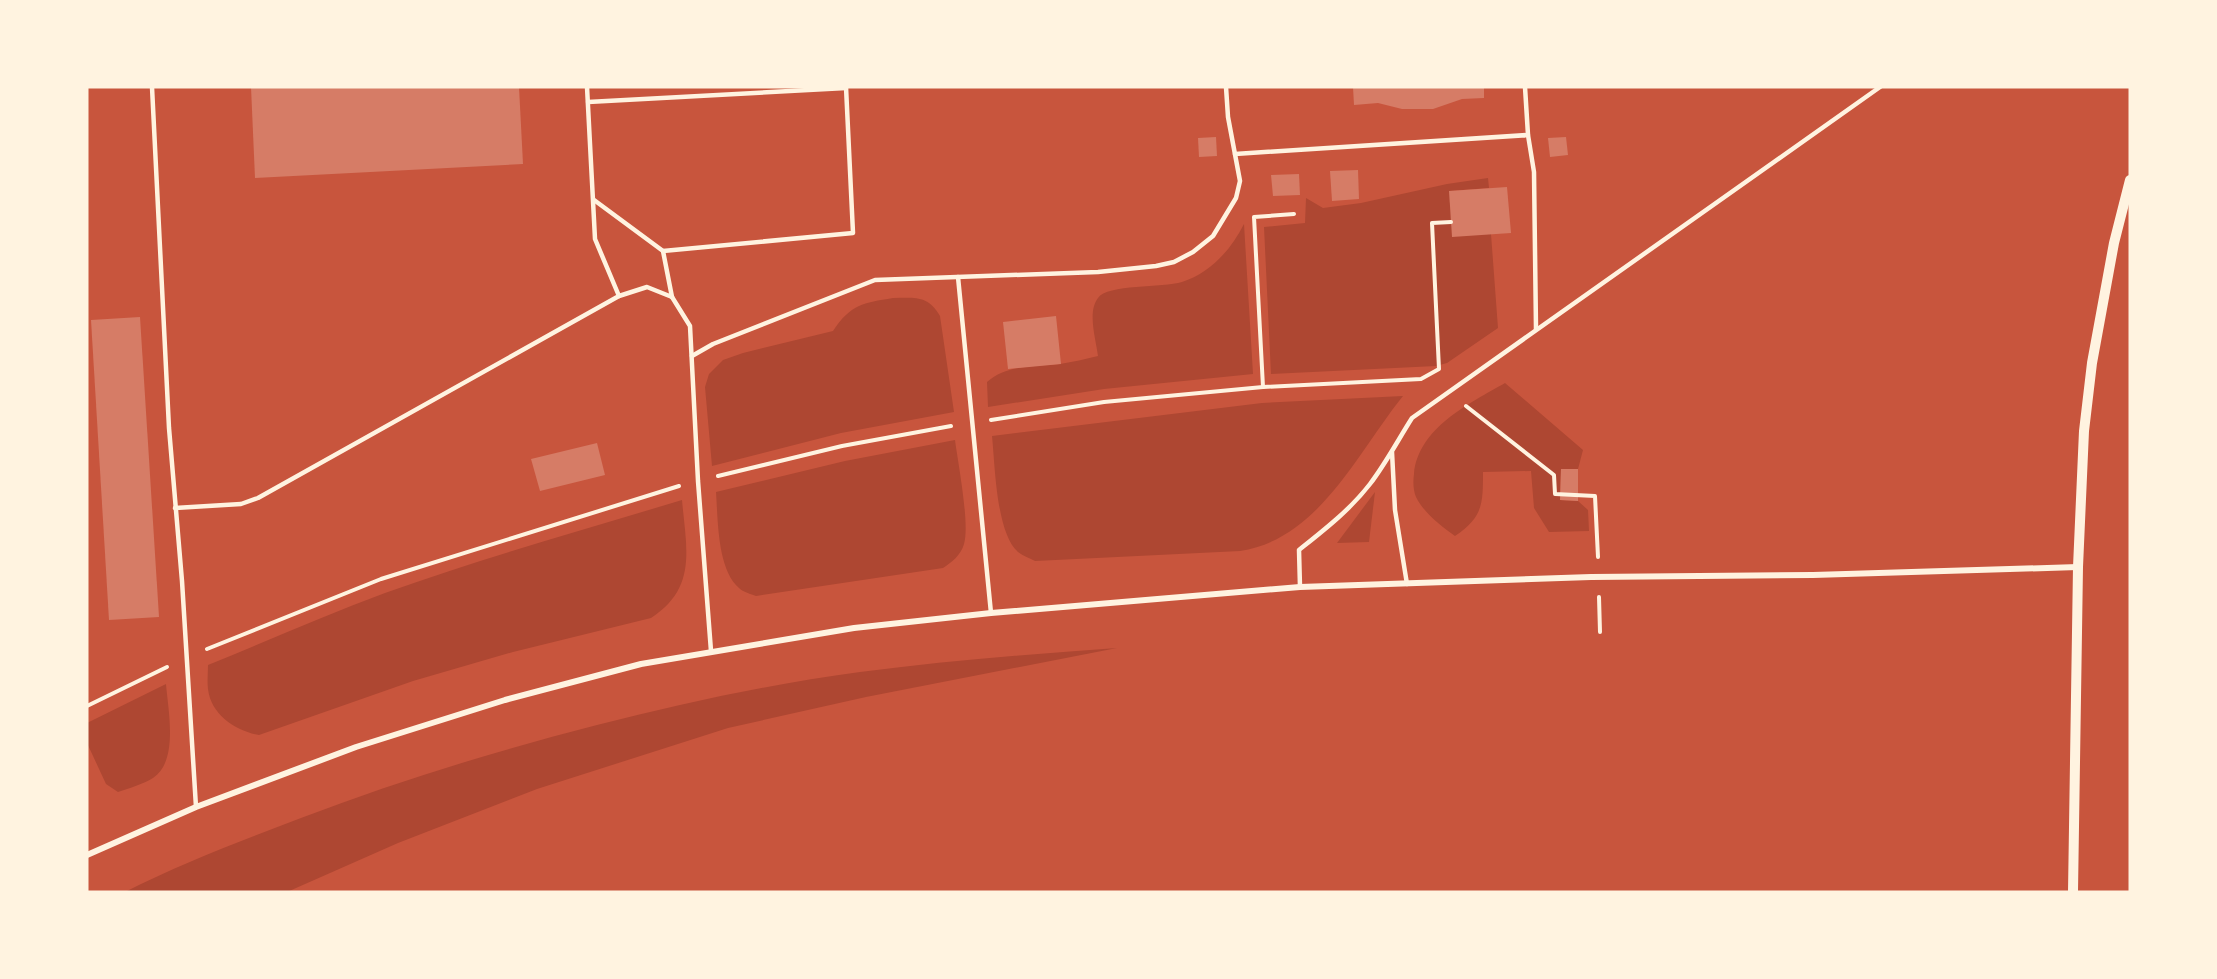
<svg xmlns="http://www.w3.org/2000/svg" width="2217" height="979" font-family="Overpass,sans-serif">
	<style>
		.green { fill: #ae4732 }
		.building { fill: #d67c66 }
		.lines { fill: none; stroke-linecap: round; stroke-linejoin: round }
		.path { stroke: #fff3e0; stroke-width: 4 }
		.service { stroke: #fff3e0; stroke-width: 4.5 }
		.minor { stroke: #fff3e0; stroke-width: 6 }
		.tertiary { stroke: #fff3e0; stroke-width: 10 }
	</style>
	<rect width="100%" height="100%" fill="#c8553d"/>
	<g class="green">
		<polygon points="1488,178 1489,188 1449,191 1491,234 1498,328 1447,363 1436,366 1271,374 1264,227 1305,223 1306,198 1323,208 1361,203 1447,184"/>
		<path d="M1244,224L1253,374L1104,389L988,407L987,382C1007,364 1035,367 1060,364C1073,362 1085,359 1098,356C1096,339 1087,312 1098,298C1107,284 1163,288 1182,282C1210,273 1231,250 1244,224Z"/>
		<path d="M893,298C915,298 928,295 940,316L954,412L841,433L712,466L705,387L709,374L723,360L743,353L833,331C851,304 863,303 893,298Z"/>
		<path d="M1505,383L1583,450L1578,469H1561L1560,500L1578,501L1588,510L1589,531L1549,532L1534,508L1531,471L1483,472C1483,504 1483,517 1455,536C1441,526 1424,513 1416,497C1413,490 1413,481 1414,474C1418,428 1470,403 1505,383Z"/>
		<path d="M1403,396C1357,453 1319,539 1240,551L1035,561C1030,558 1023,556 1018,552C996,533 995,464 992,436L1262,403Z"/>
		<path d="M955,440C958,463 970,524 964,544C961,555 952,562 943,568L756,596C751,594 743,592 739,588C717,569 718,519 716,492L845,461Z"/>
		<polygon points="1375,492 1369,542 1337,543"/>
		<path d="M682,500C686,547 698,588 651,618L513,652L413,681L259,735C236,731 211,715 208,689C207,681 208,673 208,665C267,641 326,615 385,593C483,558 583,530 682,500Z"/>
		<path d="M1117,648L866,697L728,728L537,789L398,843L287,892H125C182,863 241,841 301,818C398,781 496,751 597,725C683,703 771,684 860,672C945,661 1031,654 1117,648Z"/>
		<path d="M166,684C168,710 179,761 153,778C143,784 130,788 118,792L106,784L87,743V723Z"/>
	</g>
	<g class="building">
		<polygon points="251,87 519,87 523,164 255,178"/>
		<polygon points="1353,87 1484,87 1484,98 1462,99 1433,109 1402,109 1378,103 1354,105"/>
		<polygon points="1216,137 1217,156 1199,157 1198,138"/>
		<polygon points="1566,137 1568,155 1550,157 1548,138"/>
		<polygon points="1358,170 1359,199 1332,201 1330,171"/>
		<polygon points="1299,174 1300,195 1273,196 1271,175"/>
		<polygon points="1507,187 1511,233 1452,237 1449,191"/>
		<polygon points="1056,316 1061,364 1008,369 1003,322"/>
		<polygon points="140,317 159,617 109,620 91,320"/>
		<polygon points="597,443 605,475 540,491 531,459"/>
		<polygon points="1561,469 1578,469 1578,501 1560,500"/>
	</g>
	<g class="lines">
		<g class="path">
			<polyline points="1263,387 1254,217 1294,214"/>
			<polyline points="1466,406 1554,475 1555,494 1595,496 1598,557"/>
			<polyline points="991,420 1104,402 1263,387 1421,379 1439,369 1432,223 1451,222"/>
			<polyline points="718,476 842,446 951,426"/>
			<polyline points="1599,597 1600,632"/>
			<polyline points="207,649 381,579 679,486"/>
			<polyline points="87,706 167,667"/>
		</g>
		<g class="service">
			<polyline points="152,87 169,428 182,581 196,807"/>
			<polyline points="1525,87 1528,135"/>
			<polyline points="588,102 846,88"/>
			<polyline points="1235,154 1528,135 1534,172 1536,329"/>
			<polyline points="594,200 663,251 672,297"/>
			<polyline points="663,251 853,233 846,87"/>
			<polyline points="958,277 991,613"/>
			<polyline points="619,296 647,287 672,297 690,326 698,481 711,651"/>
			<polyline points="692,356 713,344 875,280 1098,272 1156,266 1174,262 1193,252 1213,236 1236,198 1240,181 1228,117 1226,87"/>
			<polyline points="1392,452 1395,510 1407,584"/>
			<polyline points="175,508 241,504 258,498 619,296 595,239 587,87"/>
			<path d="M1300,587L1299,550C1324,530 1350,510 1370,484C1386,463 1398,440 1412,418L1880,87"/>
		</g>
		<polyline class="minor" points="87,855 196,807 356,747 505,700 641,664 854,628 991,613 1300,587 1591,577 1813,575 2078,567"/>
		<polyline class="tertiary" points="2073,892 2078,567 2084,431 2092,363 2114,243 2130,180"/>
	</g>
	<rect width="2217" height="979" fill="none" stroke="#fff3e0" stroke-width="177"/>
</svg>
